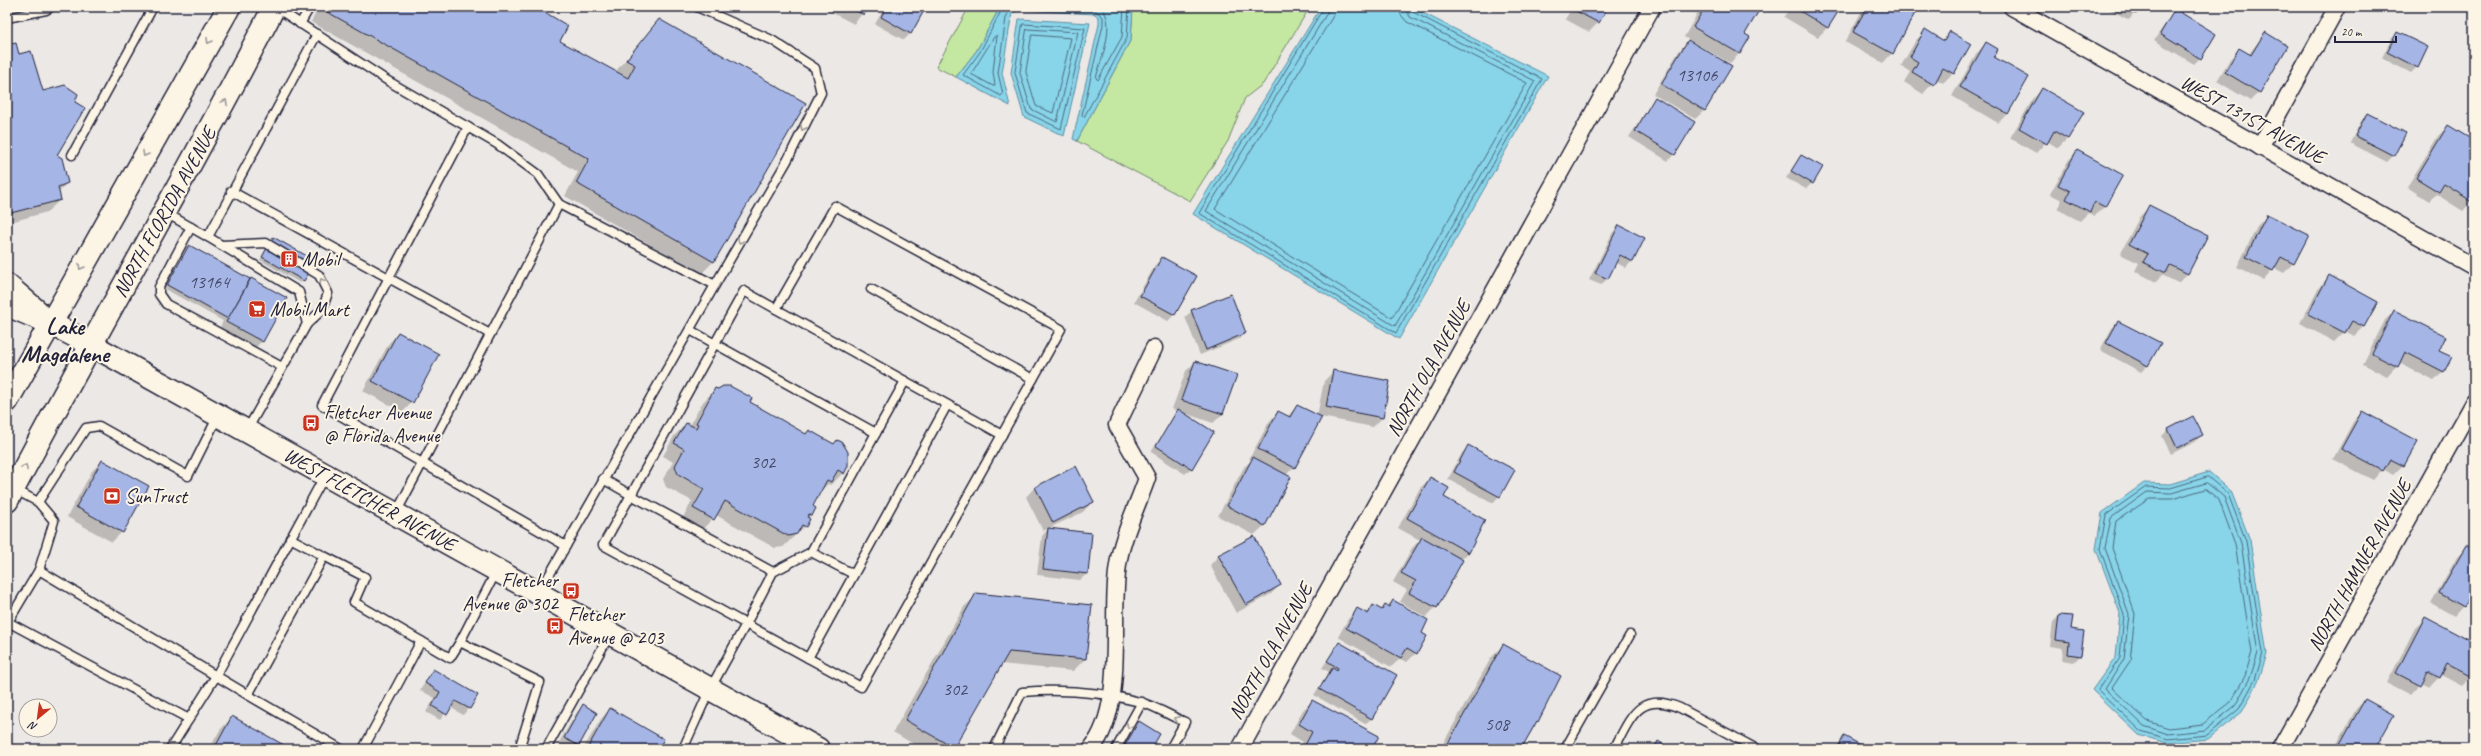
<svg xmlns="http://www.w3.org/2000/svg" width="2481" height="756" font-family="Caveat,sans-serif">
	<style>
		.green { fill: #c4e7a1; stroke: #73846e }
		.water { fill: #88d4e8; stroke: #5f8da3 }
		.shadow { fill: #0003 }
		.lines { fill: none; stroke-linecap: round; stroke-linejoin: round }
		.shore { stroke: #4b6980; stroke-width: 1 }
		.building { fill: #a5b5e5; stroke: #22223b }
		.service-casing { stroke: #22223b; stroke-width: 11 }
		.minor-casing { stroke: #22223b; stroke-width: 19 }
		.secondary-casing { stroke: #22223b; stroke-width: 25 }
		.primary-casing { stroke: #22223b; stroke-width: 25 }
		.service { stroke: #fcf5e5; stroke-width: 8 }
		.minor { stroke: #fcf5e5; stroke-width: 16 }
		.secondary { stroke: #fcf5e5; stroke-width: 22 }
		.primary { stroke: #fcf5e5; stroke-width: 22 }
		.oneway { stroke: #9a9698 }
		.labels { text-anchor: middle; stroke-width: 4; stroke-linejoin: round; paint-order: stroke }
		.number-label { font-size: 18px; fill: #434766 }
		.street-label { font-size: 20px; fill: #22223b; stroke: #fcf5e5 }
		.poi-label { font-size: 20px; fill: #22223b; stroke: #fcf5e5; text-anchor: start }
		.district-label { font-size: 24px; font-weight: bold; fill: #22223b; stroke: #fcf5e5 }
	</style>
	<rect width="100%" height="100%" fill="#ebe8e5"/>
	<filter id="ink" filterUnits="userSpaceOnUse"><feTurbulence type="fractalNoise" baseFrequency=".025" numOctaves="2"/><feDisplacementMap in="SourceGraphic" scale="8" xChannelSelector="R" yChannelSelector="G"/><feConvolveMatrix kernelMatrix="1 2 1 2 8 2 1 2 1" color-interpolation-filters="sRGB"/></filter>
	<g filter="url(#ink)">
		<g class="green">
			<polygon points="969,7 1000,7 977,50 956,77 936,67"/>
			<polygon points="1133,7 1310,7 1263,84 1245,98 1228,141 1190,201 1077,141 1131,39"/>
		</g>
		<g class="water">
			<polygon points="1000,7 1133,7 1131,39 1077,141 1073,139 1099,24 1099,18 1095,14 1020,10 1012,13 1002,73 1010,106 956,77 977,50"/>
			<polygon points="1321,7 1411,7 1548,76 1399,339 1193,214"/>
			<polygon points="1019,19 1090,23 1064,136 1024,117 1011,73"/>
			<polygon points="2209,472 2231,491 2250,540 2267,654 2258,682 2242,712 2208,739 2167,743 2139,735 2092,690 2116,657 2120,613 2096,549 2102,513 2144,483 2170,484"/>
		</g>
		<g class="shadow">
			<polygon points="319,7 534,7 559,41 615,72 659,20 714,261 701,274 565,196 578,172 311,22"/>
			<polygon points="821,7 867,7 854,24"/>
			<polygon points="885,7 925,7 911,33 904,40 875,24"/>
			<polygon points="1573,7 1607,7 1598,23 1589,32 1565,19"/>
			<polygon points="1760,7 1744,34 1749,38 1739,54 1730,63 1684,37 1699,11 1695,7"/>
			<polygon points="1790,7 1840,7 1827,28 1818,37 1784,17"/>
			<polygon points="1864,7 1903,7 1892,53 1883,63 1845,42"/>
			<polygon points="2105,7 2139,7 2129,20"/>
			<polygon points="2175,10 2200,58 2194,64 2154,40"/>
			<polygon points="1926,31 1942,41 1950,33 1969,45 1953,73 1943,83 1936,79 1923,94 1904,82 1910,72 1901,66 1916,40"/>
			<polygon points="2265,33 2259,92 2250,101 2217,81 2230,59 2239,49 2248,55"/>
			<polygon points="2398,33 2417,67 2411,73 2382,58 2391,39"/>
			<polygon points="1688,41 1705,110 1695,119 1653,94 1679,51"/>
			<polygon points="1986,43 1993,57 2028,78 2007,114 1998,123 1952,96 1977,53"/>
			<polygon points="7,46 67,183 58,193 60,200 47,212 7,223"/>
			<polygon points="2042,89 2068,138 2058,148 2047,141 2036,153 2010,138 2033,99"/>
			<polygon points="1655,98 1674,154 1668,161 1629,137"/>
			<polygon points="2367,115 2404,134 2393,156 2387,162 2350,143 2361,121"/>
			<polygon points="2448,126 2474,142 2474,165 2472,169 2474,170 2474,199 2463,211 2436,194 2429,201 2407,187 2438,136"/>
			<polygon points="2077,151 2122,175 2104,207 2095,216 2088,213 2080,221 2057,209 2062,200 2050,194 2068,161"/>
			<polygon points="1801,156 1812,183 1806,189 1786,178"/>
			<polygon points="2149,207 2207,236 2187,274 2178,283 2162,275 2156,282 2135,271 2139,263 2120,254 2140,216"/>
			<polygon points="2267,216 2293,263 2284,273 2274,268 2263,280 2237,267 2258,225"/>
			<polygon points="1620,226 1632,261 1626,268 1615,262 1607,279 1601,285 1589,280 1613,232"/>
			<polygon points="274,238 303,280 300,283 260,260"/>
			<polygon points="189,246 286,298 262,341 252,351 218,332 223,321 165,289"/>
			<polygon points="1162,258 1195,277 1174,315 1168,321 1134,302 1156,264"/>
			<polygon points="2329,277 2376,302 2363,327 2354,336 2345,331 2334,342 2300,323 2320,286"/>
			<polygon points="1192,311 1245,333 1239,339 1200,355 1185,317"/>
			<polygon points="2395,311 2437,351 2450,358 2443,372 2434,381 2399,363 2387,376 2363,364 2385,320"/>
			<polygon points="2119,322 2160,344 2147,366 2141,372 2100,350 2112,328"/>
			<polygon points="398,334 412,402 403,412 363,391 389,343"/>
			<polygon points="1195,362 1223,414 1213,423 1184,413 1191,468 1185,474 1151,452 1178,411 1172,409 1186,371"/>
			<polygon points="1334,371 1382,418 1373,427 1321,417 1294,467 1286,475 1290,477 1264,526 1254,535 1218,516 1244,467 1252,460 1249,459 1269,422 1278,412 1287,417 1297,406 1317,416 1324,381"/>
			<polygon points="715,389 748,402 805,435 809,431 833,444 837,441 841,443 848,458 843,473 831,485 828,484 820,492 812,506 811,515 805,526 783,547 775,548 716,515 700,532 681,521 692,501 666,487 663,479 673,462 663,456 674,436 686,424 689,426 703,402"/>
			<polygon points="2362,412 2403,465 2393,475 2383,469 2373,480 2333,459 2353,422"/>
			<polygon points="2192,418 2201,435 2195,442 2171,454 2162,436 2168,430"/>
			<polygon points="1469,446 1499,496 1493,503 1448,479 1462,453"/>
			<polygon points="102,461 122,532 112,542 67,517 92,471"/>
			<polygon points="1430,479 1443,497 1478,535 1468,553 1461,560 1436,607 1426,617 1400,602 1407,590 1393,582 1412,548 1420,540 1398,528 1420,488"/>
			<polygon points="1035,487 1092,502 1083,512 1043,531 1026,497"/>
			<polygon points="1048,529 1087,574 1080,580 1037,575 1042,536"/>
			<polygon points="2467,547 2474,551 2474,596 2470,594 2463,606 2454,616 2431,603 2457,557"/>
			<polygon points="1219,556 1280,585 1271,594 1236,613 1210,565"/>
			<polygon points="977,595 1085,659 1073,671 1001,664 953,748 922,749 893,732 964,607"/>
			<polygon points="1393,601 1420,633 1416,653 1407,662 1400,659 1391,667 1338,637 1348,619 1357,609 1365,614 1373,606 1381,610"/>
			<polygon points="2059,616 2070,630 2080,656 2074,662 2062,660 2063,648 2050,646 2053,622"/>
			<polygon points="2425,619 2474,644 2474,671 2462,686 2441,675 2430,687 2421,683 2410,695 2387,683 2415,628"/>
			<polygon points="1339,643 1372,718 1365,724 1314,695 1329,672 1322,668"/>
			<polygon points="1503,645 1546,706 1521,749 1440,749 1491,658"/>
			<polygon points="433,671 469,708 463,715 450,707 440,720 426,712 435,698 420,690"/>
			<polygon points="2365,700 2373,749 2334,749 2356,709"/>
			<polygon points="1312,701 1371,749 1299,749 1303,742 1290,734 1303,710"/>
			<polygon points="583,706 596,713 578,745 574,749 567,749 558,744 577,712"/>
			<polygon points="610,709 657,749 583,749 601,719"/>
			<polygon points="232,717 289,749 209,749 220,730"/>
			<polygon points="1139,723 1150,749 1121,749 1133,729"/>
			<polygon points="1844,737 1867,749 1835,749"/>
		</g>
		<g class="lines">
			<g class="shore">
				<polyline points="1003,7 980,52 963,75 1001,96 1003,94 998,73 1006,18 1009,11 1015,7"/>
				<polyline points="1048,7 1095,10 1103,17 1103,25 1082,115 1084,117 1127,38 1129,7"/>
				<path d="M1101,7C1117,23 1101,58 1096,78L1098,80L1122,37L1124,7"/>
				<polyline points="1324,7 1199,213 1396,333 1542,79 1413,12 1410,7"/>
				<polyline points="1329,7 1327,13 1206,211 1395,326 1535,81 1410,17 1405,7"/>
				<polyline points="1335,7 1333,16 1215,209 1392,318 1527,83 1407,22 1401,15 1399,7"/>
				<polygon points="1023,24 1085,28 1061,129 1027,113 1015,73"/>
				<polygon points="1027,29 1078,32 1057,122 1031,109 1020,73"/>
				<polygon points="1032,35 1071,38 1053,113 1036,106 1026,72"/>
				<polygon points="997,36 993,72 995,85 993,86 971,74 994,37"/>
				<polygon points="2208,477 2228,494 2246,541 2263,653 2255,680 2239,709 2207,735 2168,739 2141,731 2098,690 2120,658 2124,614 2100,549 2106,515 2146,487 2170,488"/>
				<polygon points="2207,483 2224,497 2241,543 2258,653 2250,678 2235,706 2205,730 2168,734 2144,726 2105,689 2124,659 2129,614 2105,548 2111,518 2147,492 2171,493"/>
				<polygon points="2206,489 2219,500 2235,544 2252,652 2245,676 2231,702 2203,724 2169,728 2147,721 2112,688 2130,661 2135,614 2112,548 2116,521 2149,499 2172,499"/>
			</g>
		</g>
		<g class="building">
			<polygon points="323,7 536,7 568,26 560,41 628,78 635,65 626,60 659,19 806,103 714,262 576,183 589,159 322,9"/>
			<polygon points="849,7 868,7 864,15"/>
			<polygon points="886,7 926,7 911,34 881,17"/>
			<polygon points="1576,7 1608,7 1599,23 1574,10"/>
			<polygon points="1705,7 1761,7 1745,34 1750,37 1740,54 1693,27"/>
			<polygon points="1793,7 1841,7 1828,28"/>
			<polygon points="1867,7 1905,7 1915,13 1893,54 1853,32"/>
			<polygon points="2122,7 2140,7 2136,14"/>
			<polygon points="2175,9 2216,34 2201,59 2160,34"/>
			<polygon points="1925,29 1944,41 1950,31 1971,44 1954,74 1943,68 1934,85 1912,72 1918,62 1910,57"/>
			<polygon points="2265,32 2288,46 2260,93 2225,72 2239,48 2251,55"/>
			<polygon points="2397,32 2428,47 2418,68 2387,52"/>
			<polygon points="1688,40 1732,66 1705,111 1661,84"/>
			<polygon points="1986,42 1998,49 1994,57 2029,77 2008,114 1960,87"/>
			<polygon points="16,43 19,54 31,51 43,91 65,85 78,94 75,102 85,108 57,155 62,158 68,183 58,187 61,200 7,214 7,45"/>
			<polygon points="2042,88 2084,112 2068,139 2054,131 2047,144 2019,128"/>
			<polygon points="1655,97 1695,122 1675,155 1635,131"/>
			<polygon points="2367,113 2406,133 2394,156 2355,136"/>
			<polygon points="2448,125 2474,141 2473,202 2444,184 2439,192 2416,178"/>
			<polygon points="2077,150 2123,175 2105,207 2095,202 2090,212 2066,199 2070,191 2058,185"/>
			<polygon points="1801,155 1823,167 1813,184 1791,171"/>
			<polygon points="2149,205 2208,235 2188,274 2170,265 2166,273 2143,262 2148,254 2129,244"/>
			<polygon points="2267,214 2309,235 2294,264 2281,257 2273,271 2246,257"/>
			<polygon points="1619,225 1645,238 1633,262 1620,255 1608,279 1595,273"/>
			<polygon points="273,237 316,261 304,281 262,257"/>
			<polygon points="189,245 250,279 228,319 167,285"/>
			<polygon points="1162,257 1197,276 1175,315 1140,296"/>
			<polygon points="2329,275 2378,302 2364,327 2352,321 2345,333 2308,314"/>
			<polygon points="251,278 287,298 263,342 226,322"/>
			<polygon points="1231,294 1246,333 1206,350 1191,310"/>
			<polygon points="2394,310 2446,336 2439,351 2452,357 2444,372 2405,352 2398,367 2372,354"/>
			<polygon points="2118,321 2161,343 2148,366 2106,343"/>
			<polygon points="398,332 439,354 413,403 372,381"/>
			<polygon points="1195,361 1237,375 1223,414 1181,400"/>
			<polygon points="1333,370 1390,381 1383,418 1326,407"/>
			<polygon points="723,386 730,386 752,398 750,402 806,434 809,430 834,444 837,440 842,442 848,452 848,466 844,474 838,470 831,482 827,480 813,506 816,508 812,516 809,514 807,517 810,519 806,527 802,525 797,534 788,536 725,501 714,520 693,508 704,489 678,474 675,466 684,449 674,443 686,423 696,428 698,424 696,423 715,388 718,389"/>
			<polygon points="1297,405 1322,417 1295,468 1258,449 1278,411 1290,417"/>
			<polygon points="1178,409 1214,432 1192,469 1156,446"/>
			<polygon points="2362,411 2418,441 2404,466 2390,459 2383,471 2341,449"/>
			<polygon points="2193,416 2203,435 2177,448 2168,429"/>
			<polygon points="1468,445 1515,470 1500,497 1454,472"/>
			<polygon points="1253,457 1291,477 1265,526 1227,506"/>
			<polygon points="102,460 149,486 123,533 76,507"/>
			<polygon points="1076,466 1094,502 1053,523 1035,487"/>
			<polygon points="1430,477 1449,488 1444,497 1485,520 1469,553 1407,518"/>
			<polygon points="1048,528 1092,533 1088,574 1043,569"/>
			<polygon points="1254,536 1281,585 1246,605 1218,555"/>
			<polygon points="1422,537 1463,560 1437,608 1409,593 1416,581 1401,573"/>
			<polygon points="2466,546 2474,550 2474,589 2464,607 2439,593"/>
			<polygon points="976,593 1092,605 1086,659 1009,652 954,748 905,720"/>
			<polygon points="1393,600 1428,620 1422,633 1427,636 1417,654 1407,648 1401,658 1346,628 1357,608 1368,614 1373,605 1382,610 1385,605 1389,607"/>
			<polygon points="2059,615 2073,616 2071,629 2084,631 2081,656 2068,654 2069,642 2056,640"/>
			<polygon points="2425,617 2474,643 2474,673 2472,677 2447,664 2440,678 2428,672 2421,686 2396,673"/>
			<polygon points="1339,642 1397,675 1372,719 1319,689 1333,667 1337,670 1338,668 1327,661"/>
			<polygon points="1503,644 1561,676 1538,722 1537,721 1521,749 1445,749"/>
			<polygon points="433,669 478,695 470,709 455,701 447,715 432,706 440,692 425,683"/>
			<polygon points="2365,699 2394,715 2375,749 2337,749"/>
			<polygon points="1312,700 1379,736 1372,749 1303,749 1312,732 1299,724"/>
			<polygon points="583,704 597,713 579,746 564,738"/>
			<polygon points="610,708 664,739 658,749 587,749"/>
			<polygon points="232,716 291,749 214,749"/>
			<polygon points="1139,721 1160,734 1151,749 1123,749"/>
			<polygon points="1844,736 1857,743 1870,749 1837,749"/>
			<polygon points="1658,741 1671,749 1654,749"/>
		</g>
		<g class="lines">
			<defs>
				<g id="service">
					<polyline points="275,7 388,81 497,144 538,174 559,204 715,285 539,593"/>
					<polyline points="697,7 772,40 815,68 821,93 787,161 715,285"/>
					<polyline points="7,18 46,10 51,7"/>
					<polyline points="300,24 310,7"/>
					<polyline points="468,127 322,405 566,546"/>
					<polyline points="72,155 153,7"/>
					<polyline points="231,191 490,334"/>
					<polyline points="166,213 208,237"/>
					<polyline points="191,227 159,287 159,294 166,304 282,367"/>
					<polyline points="221,245 266,243 319,275 328,293 322,310 307,324"/>
					<polyline points="871,289 1033,379"/>
					<polyline points="776,309 1002,435"/>
					<polyline points="690,330 876,433 811,552"/>
					<polyline points="247,430 307,324 299,292 208,237 317,34"/>
					<polyline points="876,433 905,381"/>
					<polyline points="603,479 631,495 744,291 776,309 835,206 1061,329 861,687 746,624 710,689 683,749"/>
					<polyline points="14,489 38,502 54,521 39,570"/>
					<polyline points="38,502 86,428 99,426 188,476 218,416"/>
					<polyline points="396,513 559,204"/>
					<polyline points="290,538 324,556"/>
					<polyline points="773,572 746,624 603,545 631,495 773,572 811,552 853,574"/>
					<polyline points="460,642 496,572"/>
					<polyline points="808,658 947,405"/>
					<polyline points="248,695 341,749"/>
					<polyline points="189,719 8,622 39,570 248,695 324,556 365,577 354,602 450,658 460,642 540,682 519,749"/>
					<polyline points="170,749 216,676 325,475"/>
					<polyline points="363,749 421,641"/>
					<polyline points="546,749 610,634"/>
					<path d="M994,749L1022,692C1061,689 1102,692 1140,702C1155,706 1170,716 1185,722L1170,749"/>
					<polyline points="1116,749 1142,702"/>
					<polyline points="1565,749 1630,635"/>
					<path d="M1614,749C1631,717 1639,691 1680,708L1757,749"/>
				</g>
				<g id="minor">
					<polyline points="2012,7 2474,267"/>
					<polyline points="2260,147 2337,7"/>
					<path d="M1091,749C1128,704 1108,614 1119,559C1123,534 1139,502 1147,478L1117,425L1154,348"/>
					<polyline points="1240,749 1652,7"/>
					<polyline points="2280,749 2474,401"/>
				</g>
				<g id="secondary">
					<polyline points="7,285 37,311"/>
					<polyline points="7,305 50,323 90,344 818,749"/>
				</g>
				<g id="primary">
					<polyline points="7,401 229,7"/>
					<path d="M7,501C94,335 188,174 274,7"/>
				</g>
			</defs>
			<use href="#service" class="service-casing"/>
			<use href="#minor" class="minor-casing"/>
			<use href="#secondary" class="secondary-casing"/>
			<use href="#primary" class="primary-casing"/>
			<use href="#service" class="service"/>
			<use href="#minor" class="minor"/>
			<use href="#secondary" class="secondary"/>
			<use href="#primary" class="primary"/>
		</g>
		<defs><path id="oneway-chevron" d="M-2-3.5L2.5 0L-2 3.5" fill="none" stroke-width="1.6" stroke-linecap="round" stroke-linejoin="round"/></defs>
		<g class="oneway">
			<use href="#oneway-chevron" transform="translate(209 41) rotate(120)"/>
			<use href="#oneway-chevron" transform="translate(225 102) rotate(-62)"/>
			<use href="#oneway-chevron" transform="translate(803 128) rotate(116)"/>
			<use href="#oneway-chevron" transform="translate(145 154) rotate(120)"/>
			<use href="#oneway-chevron" transform="translate(740 241) rotate(120)"/>
			<use href="#oneway-chevron" transform="translate(81 267) rotate(120)"/>
			<use href="#oneway-chevron" transform="translate(322 281) rotate(-118)"/>
			<use href="#oneway-chevron" transform="translate(25 467) rotate(-62)"/>
			<use href="#oneway-chevron" transform="translate(1177 719) rotate(-155)"/>
			<use href="#oneway-chevron" transform="translate(1129 726) rotate(118)"/>
		</g>
	</g>
	<defs>
		<symbol id="building-square" viewBox="-11 -11 22 22"><rect x="-9" y="-9" width="18" height="18" rx="4" fill="#c8321e" stroke="#fcf5e5"/><path d="M-4-6H4V6H1V3H-1V6H-4ZM-2.5-4.3h1.7v1.8h-1.7ZM.8-4.3h1.7v1.8H.8ZM-2.5-1h1.7V.8h-1.7ZM.8-1h1.7V.8H.8Z" fill="#fff"/></symbol>
		<symbol id="supermarket-square" viewBox="-11 -11 22 22"><rect x="-9" y="-9" width="18" height="18" rx="4" fill="#c8321e" stroke="#fcf5e5"/><path d="M-6-5.5h2.5l.6 2H6L4.5 2H-2.5L-4.4-4H-6ZM-1.5 3.2a1.3 1.3 0 1 0 .1 0ZM3 3.2a1.3 1.3 0 1 0 .1 0Z" fill="#fff"/></symbol>
		<symbol id="bus-square" viewBox="-11 -11 22 22"><rect x="-9" y="-9" width="18" height="18" rx="4" fill="#c8321e" stroke="#fcf5e5"/><path d="M-5-6H5V4H4V6H2V4H-2V6H-4V4H-5ZM-3.5-4V0h7V-4ZM-3.5 1.2v1.5H-2V1.2ZM2 1.2v1.5H3.5V1.2Z" fill="#fff"/></symbol>
		<symbol id="bank-square" viewBox="-11 -11 22 22"><rect x="-9" y="-9" width="18" height="18" rx="4" fill="#c8321e" stroke="#fcf5e5"/><path d="M-6-4H6V4H-6ZM0-2.3a2.3 2.3 0 1 0 0 4.6a2.3 2.3 0 1 0 0-4.6Z" fill="#fff"/></symbol>
	</defs>
	<g fill-rule="evenodd">
		<use href="#building-square" x="279" y="249" width="20" height="20"/>
		<use href="#supermarket-square" x="247" y="299" width="20" height="20"/>
		<use href="#bus-square" x="301" y="413" width="20" height="20"/>
		<use href="#bank-square" x="102" y="486" width="20" height="20"/>
		<use href="#bus-square" x="561" y="581" width="20" height="20"/>
		<use href="#bus-square" x="545" y="616" width="20" height="20"/>
	</g>
	<g class="labels">
		<g class="number-label">
			<text x="1697" y="81">13106</text>
			<text x="209" y="288">13164</text>
			<text x="763" y="468">302</text>
			<text x="955" y="695">302</text>
			<text x="1497" y="730">508</text>
		</g>
		<g class="street-label">
			<text transform="translate(2253 119) rotate(29)" y="7">WEST 131ST AVENUE</text>
			<text transform="translate(164 212) rotate(-61)" y="7">NORTH FLORIDA AVENUE</text>
			<text transform="translate(1428 368) rotate(-61)" y="7">NORTH OLA AVENUE</text>
			<text transform="translate(370 499) rotate(29)" y="7">WEST FLETCHER AVENUE</text>
			<text transform="translate(2359 565) rotate(-61)" y="7">NORTH HAMNER AVENUE</text>
			<text transform="translate(1270 651) rotate(-61)" y="7">NORTH OLA AVENUE</text>
		</g>
		<g class="poi-label">
			<text x="302" y="266">Mobil</text>
			<text x="270" y="316">Mobil Mart</text>
			<text x="324" y="419">Fletcher Avenue<tspan x="324" dy="23">@ Florida Avenue</tspan></text>
			<text x="125" y="503">SunTrust</text>
			<text x="558" y="587" text-anchor="end">Fletcher<tspan x="558" dy="23">Avenue @ 302</tspan></text>
			<text x="568" y="621">Fletcher<tspan x="568" dy="23">Avenue @ 203</tspan></text>
		</g>
		<g class="district-label">
			<text x="65" y="334">Lake<tspan x="65" dy="28">Magdalene</tspan></text>
		</g>
	</g>
	<rect width="2481" height="756" fill="none" stroke="#fcf5e5" stroke-width="24"/>
	<rect x="12" y="12" width="2457" height="732" fill="none" stroke="#22223b" stroke-width="1.5" filter="url(#ink)"/>
	<g transform="translate(38 718) rotate(209)"><circle r="19" fill="#fcf5e5" stroke="#a5a1a1"/>
	<path d="M0-3L7 15L0 10L-7 15Z" fill="#c8321e"/>
	<text y="-6" font-size="11" font-weight="bold" text-anchor="middle" fill="#22223b">N</text>
	</g>
	<path d="M2335 36v6h61v-6" fill="none" stroke="#22223b" stroke-width="2"/>
	<text x="2341" y="36" font-size="12" fill="#22223b" stroke="#fcf5e5" stroke-width="3" paint-order="stroke">20 m</text>
</svg>
